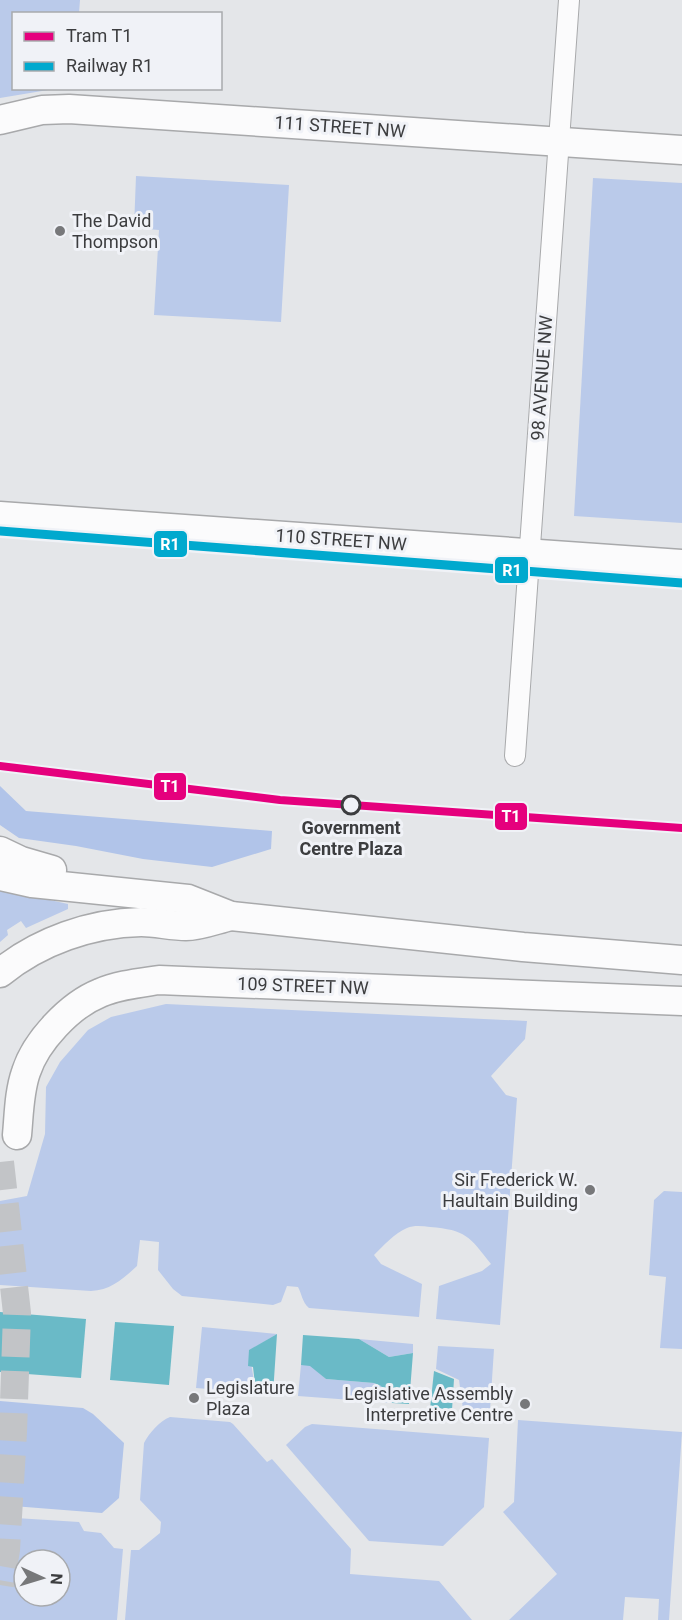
<svg xmlns="http://www.w3.org/2000/svg" width="682" height="1620" font-family="Roboto,sans-serif">
	<style>
		.green { fill: #bacaea; fill-rule: evenodd }
		.forest { fill: #b1c4e9 }
		.water { fill: #6abac7 }
		.lines { fill: none; stroke-linecap: round; stroke-linejoin: round }
		.secondary-tunnel { stroke: #c2c4c7; stroke-width: 28; stroke-dasharray: 28 14; stroke-linecap: butt }
		.street-casing { stroke: #a8a9ab; stroke-width: 22 }
		.secondary-casing { stroke: #a8a9ab; stroke-width: 31 }
		.street { stroke: #fbfbfc; stroke-width: 20 }
		.secondary { stroke: #fbfbfc; stroke-width: 28 }
		.rail-1-casing { stroke: #f0f2f7; stroke-width: 14 }
		.rail-1 { stroke: #00a9ce; stroke-width: 9 }
		.tram-1-casing { stroke: #f0f2f7; stroke-width: 12 }
		.tram-1 { stroke: #e5007d; stroke-width: 8 }
		.poi-dot { fill: #77787a; stroke: #f0f2f7; stroke-width: 2 }
		.stop-dot { fill: #f0f2f7; stroke: #3c3d3f; stroke-width: 3 }
		.labels { text-anchor: middle; stroke-width: 6; stroke-linejoin: round; paint-order: stroke }
		.street-label { font-size: 18px; fill: #3c3d3f; stroke: #f0f2f7 }
		.poi-label { font-size: 18px; fill: #3c3d3f; stroke: #f0f2f7; text-anchor: start }
		.stop-label { font-size: 18px; font-weight: bold; fill: #3c3d3f; stroke: #f0f2f7 }
		.line-badge { stroke: #f0f2f7; stroke-width: 2 }
		.badge-label { font-size: 16px; text-anchor: middle; font-weight: bold; fill: #fff }
	</style>
	<rect width="100%" height="100%" fill="#e4e6e9"/>
	<g class="green">
		<polygon points="0,0 80,0 79,13 14,14 14,88 54,89 0,98"/>
		<polygon points="136,176 289,185 281,322 154,315 159,230 134,228"/>
		<polygon points="593,178 682,183 682,523 574,516"/>
		<polygon points="0,889 68,904 68,909 26,928 21,921 7,930 8,935 0,942"/>
		<path d="M166,1004L527,1021L525,1039L491,1076L506,1095L517,1098L500,1325L436,1319L439,1286L482,1271L491,1264C469,1236 466,1230 430,1227C422,1226 414,1225 407,1228C395,1233 383,1246 374,1255L381,1264L422,1284L419,1317L309,1308C302,1302 302,1294 298,1287L287,1286L281,1302L273,1305L182,1296L173,1289L158,1270L159,1242L140,1240L137,1266C123,1279 111,1290 91,1291L0,1285V1201L27,1196L45,1134L46,1087L60,1062L88,1030L111,1017Z"/>
		<polygon points="664,1191 682,1192 682,1349 660,1348 666,1277 649,1275 654,1200"/>
		<polygon points="202,1327 277,1334 249,1351 256,1393 196,1388"/>
		<polygon points="359,1339 413,1344 413,1353 389,1357"/>
		<polygon points="438,1346 494,1349 490,1410 463,1409 459,1380 436,1369"/>
		<polygon points="301,1365 310,1365 326,1379 374,1383 381,1386 392,1403 298,1396"/>
		<path d="M170,1417L230,1422L233,1424L267,1462L272,1459L351,1549L350,1574L439,1581L472,1620H125L131,1550H139L160,1533L161,1522L140,1500L144,1443C149,1433 160,1421 170,1417Z"/>
		<polygon points="518,1420 682,1432 669,1620 658,1620 659,1599 625,1597 623,1620 509,1620 557,1574 503,1512 514,1502"/>
		<polygon points="312,1424 489,1438 484,1507 443,1546 369,1541 286,1445 305,1427"/>
		<path d="M0,1517L79,1522L84,1531L101,1533L114,1548L123,1549L117,1620H0ZM24,1560H60V1596H24Z"/>
	</g>
	<g class="forest">
		<polygon points="0,786 26,811 272,831 271,849 212,867 143,859 76,846 19,838 0,825"/>
		<polygon points="0,1401 83,1408 93,1414 124,1443 119,1498 102,1513 0,1505"/>
	</g>
	<g class="water">
		<polygon points="0,1312 86,1319 81,1378 0,1372"/>
		<polygon points="115,1322 174,1326 169,1385 110,1380"/>
		<polygon points="277,1334 273,1394 256,1393 253,1367 248,1366 249,1350"/>
		<polygon points="303,1335 359,1339 389,1357 413,1353 409,1404 392,1403 381,1386 374,1383 326,1379 310,1366 301,1365"/>
		<polygon points="434,1371 454,1379 452,1410 430,1409"/>
	</g>
	<g class="lines">
		<polyline class="secondary-tunnel" points="0,1162 17,1313 13,1432 6,1550 0,1585"/>
		<defs>
			<polyline id="street" points="515,756 569,0"/>
			<g id="secondary">
				<polyline points="0,120 42,110 69,109 682,150"/>
				<polyline points="0,516 682,564"/>
				<polyline points="0,851 21,861 52,870"/>
				<polyline points="0,876 32,883 188,899 231,916 523,947 682,960"/>
				<path d="M0,973C39,941 91,923 141,922C156,922 171,926 186,926C201,926 217,919 231,916"/>
				<path d="M17,1135C19,1114 19,1092 26,1072C36,1041 70,1005 100,993C118,985 139,983 159,980L682,1001"/>
			</g>
		</defs>
		<use href="#street" class="street-casing"/>
		<use href="#secondary" class="secondary-casing"/>
		<use href="#street" class="street"/>
		<use href="#secondary" class="secondary"/>
		<defs>
			<polyline id="rail-1" points="0,531 682,583"/>
		</defs>
		<use href="#rail-1" class="rail-1-casing"/>
		<use href="#rail-1" class="rail-1"/>
		<defs>
			<polyline id="tram-1" points="0,766 280,800 682,828"/>
		</defs>
		<use href="#tram-1" class="tram-1-casing"/>
		<use href="#tram-1" class="tram-1"/>
	</g>
	<g class="poi-dot">
		<circle cx="60" cy="231" r="6"/>
		<circle cx="590" cy="1190" r="6"/>
		<circle cx="194" cy="1398" r="6"/>
		<circle cx="525" cy="1404" r="6"/>
	</g>
	<circle class="stop-dot" cx="351" cy="805" r="9"/>
	<g class="labels">
		<g class="street-label">
			<text transform="translate(340 127) rotate(4)" y="6">111 STREET NW</text>
			<text transform="translate(542 378) rotate(-86)" y="6">98 AVENUE NW</text>
			<text transform="translate(341 540) rotate(4)" y="6">110 STREET NW</text>
			<text transform="translate(303 986) rotate(2)" y="6">109 STREET NW</text>
		</g>
		<g class="poi-label">
			<text x="72" y="227">The David<tspan x="72" dy="21">Thompson</tspan></text>
			<text x="578" y="1186" text-anchor="end">Sir Frederick W.<tspan x="578" dy="21">Haultain Building</tspan></text>
			<text x="206" y="1394">Legislature<tspan x="206" dy="21">Plaza</tspan></text>
			<text x="513" y="1400" text-anchor="end">Legislative Assembly<tspan x="513" dy="21">Interpretive Centre</tspan></text>
		</g>
		<g class="stop-label">
			<text x="351" y="834">Government<tspan x="351" dy="21">Centre Plaza</tspan></text>
		</g>
	</g>
	<g class="line-badge">
		<rect x="153" y="530" width="35" height="28" rx="6" fill="#00a9ce"/>
		<rect x="494" y="556" width="35" height="28" rx="6" fill="#00a9ce"/>
		<rect x="153" y="772" width="34" height="29" rx="6" fill="#e5007d"/>
		<rect x="494" y="802" width="34" height="29" rx="6" fill="#e5007d"/>
	</g>
	<g class="badge-label">
		<text x="170" y="550">R1</text>
		<text x="512" y="576">R1</text>
		<text x="170" y="792">T1</text>
		<text x="511" y="822">T1</text>
	</g>
	<rect x="12" y="12" width="210" height="78" fill="#f0f2f7" stroke="#a8aaad" stroke-width="1.5"/>
	<rect x="24" y="32" width="30" height="9" fill="#e5007d" stroke="#a8aaad" stroke-width="1.5"/>
	<text x="66" y="42" font-size="18" fill="#3c3d3f">Tram T1</text>
	<rect x="24" y="62" width="30" height="9" fill="#00a9ce" stroke="#a8aaad" stroke-width="1.5"/>
	<text x="66" y="72" font-size="18" fill="#3c3d3f">Railway R1</text>
	<g transform="translate(42 1578) rotate(94)"><circle r="28" fill="#f0f2f7" stroke="#a8aaad" stroke-width="1.5"/>
	<path d="M0-4.5L10 22L0 15L-10 22Z" fill="#77787a"/>
	<text y="-9" font-size="16" font-weight="bold" text-anchor="middle" fill="#3c3d3f">N</text>
	</g>
</svg>
